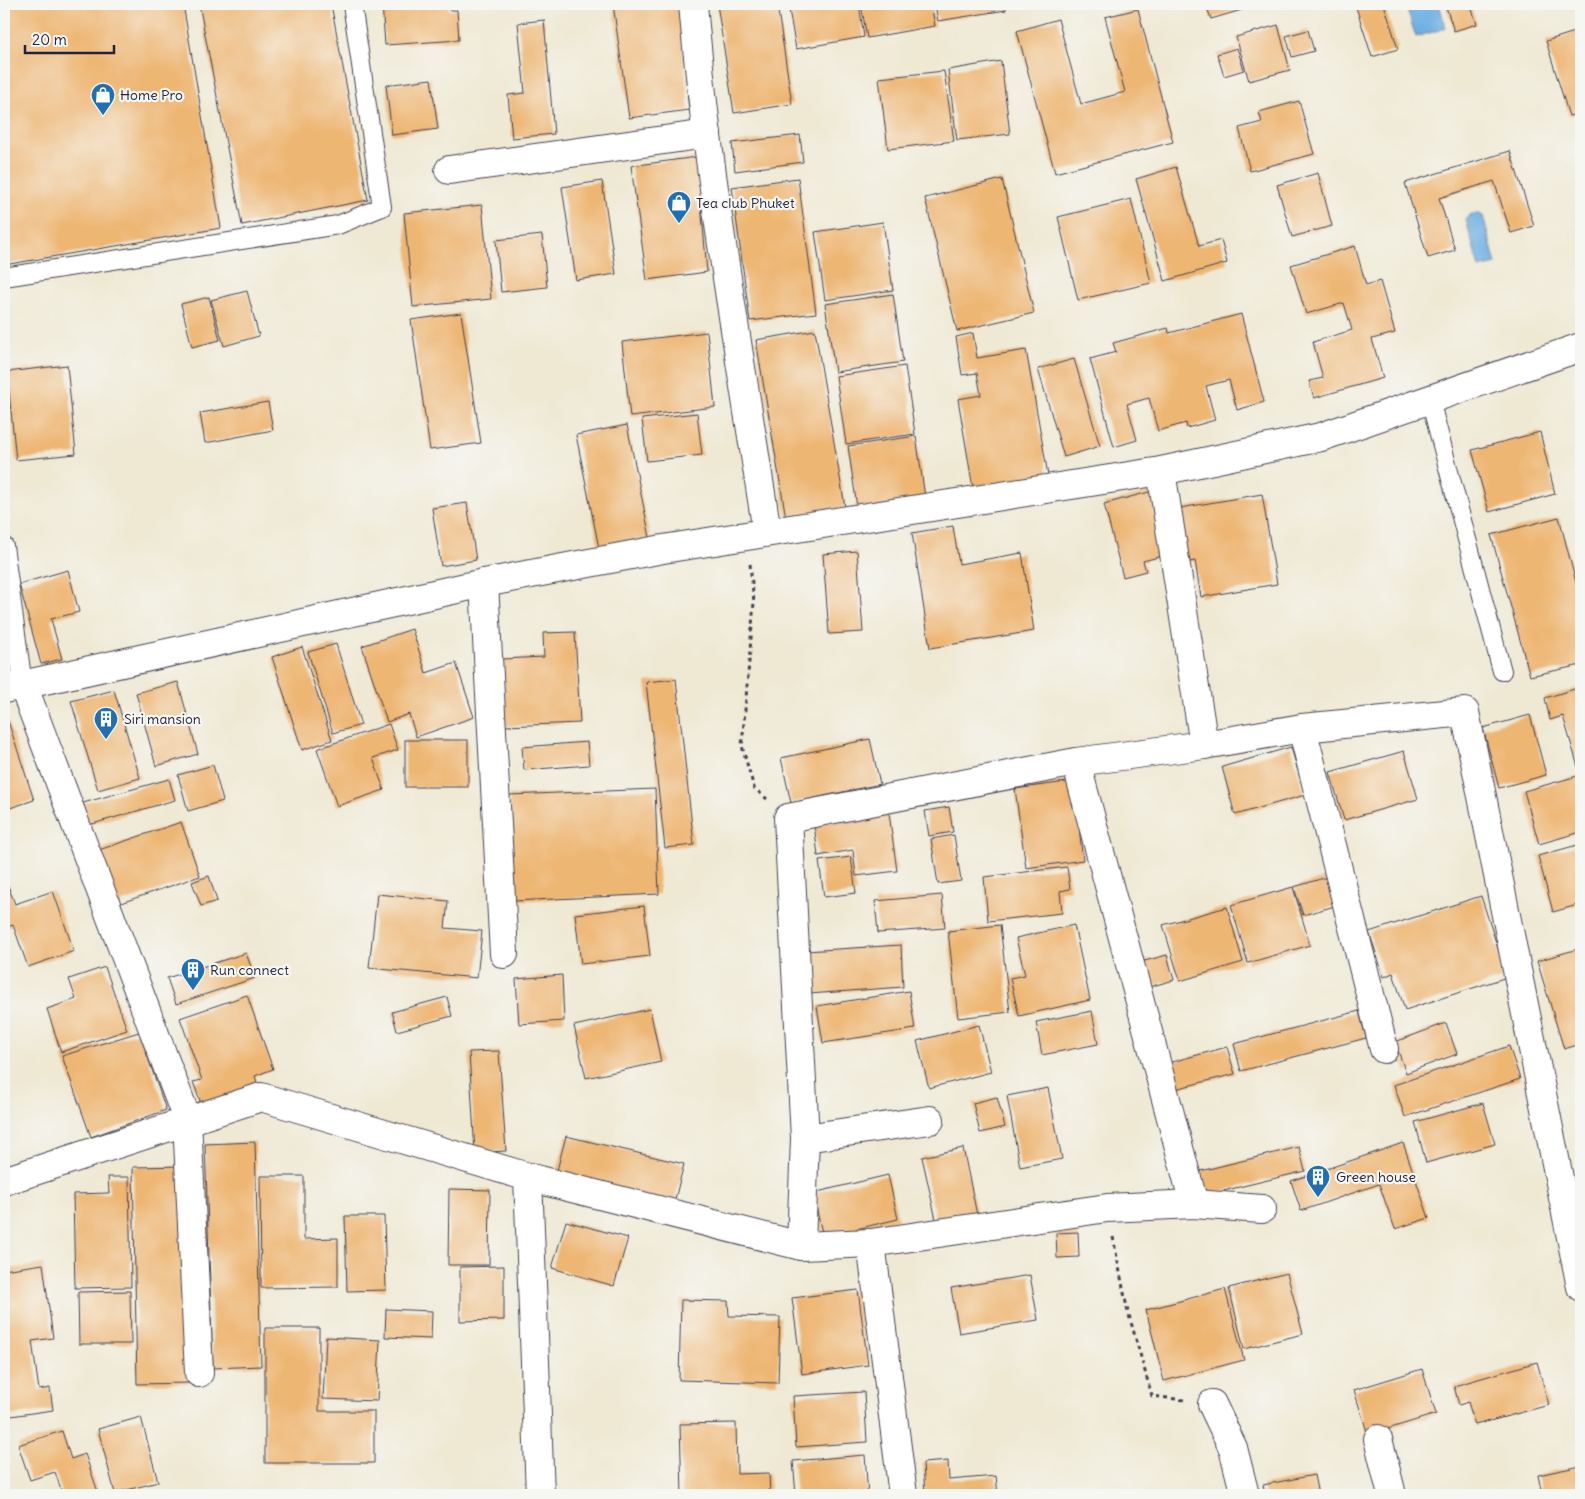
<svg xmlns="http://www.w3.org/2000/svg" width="1585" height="1499" font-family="Delius,sans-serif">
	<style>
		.water { fill: #6dafe2; stroke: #48688e }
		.building { fill: #eeb673 }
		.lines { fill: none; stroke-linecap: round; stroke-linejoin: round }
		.service-casing { stroke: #414052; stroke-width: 20 }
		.minor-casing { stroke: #414052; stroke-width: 30 }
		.path { stroke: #414052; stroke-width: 3; stroke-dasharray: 4 4; stroke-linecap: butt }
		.service { stroke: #fff; stroke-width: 18 }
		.minor { stroke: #fff; stroke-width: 28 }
		.labels { text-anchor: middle; stroke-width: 4.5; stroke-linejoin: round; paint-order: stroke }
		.poi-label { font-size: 14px; fill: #22223b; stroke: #f6f6f2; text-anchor: start }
	</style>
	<rect width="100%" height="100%" fill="#f6f6f2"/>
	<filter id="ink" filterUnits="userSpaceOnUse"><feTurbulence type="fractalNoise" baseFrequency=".02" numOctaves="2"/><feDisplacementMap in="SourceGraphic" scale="10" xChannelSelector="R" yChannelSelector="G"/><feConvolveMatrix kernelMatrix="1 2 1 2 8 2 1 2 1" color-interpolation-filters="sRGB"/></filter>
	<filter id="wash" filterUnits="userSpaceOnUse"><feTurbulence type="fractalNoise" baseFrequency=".0096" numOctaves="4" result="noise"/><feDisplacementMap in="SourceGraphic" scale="20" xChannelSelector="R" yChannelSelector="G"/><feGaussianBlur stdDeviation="1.12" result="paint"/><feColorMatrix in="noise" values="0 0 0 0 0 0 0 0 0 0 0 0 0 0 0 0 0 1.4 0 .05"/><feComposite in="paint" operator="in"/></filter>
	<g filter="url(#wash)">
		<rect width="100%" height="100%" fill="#efe9d4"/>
		<g class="water">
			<polygon points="1416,4 1439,4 1446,28 1416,37 1406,7"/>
			<polygon points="1477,213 1483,216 1496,264 1479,268 1466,220 1469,215"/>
		</g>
		<g id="blocks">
			<g class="building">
				<polygon points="4,4 183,4 221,228 4,265"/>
				<polygon points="199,4 331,4 368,200 242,225"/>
				<polygon points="382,4 449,4 449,10 457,10 459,40 385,45"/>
				<polygon points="613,4 679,4 689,110 629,118"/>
				<polygon points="717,4 777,4 792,104 734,113"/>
				<polygon points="788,4 859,4 864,37 796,49"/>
				<polygon points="861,4 931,4 935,26 867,38"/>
				<polygon points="935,4 1005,4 1006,10 938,21"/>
				<polygon points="1206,4 1262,4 1211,19"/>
				<polygon points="1355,4 1384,4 1398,49 1372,57"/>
				<polygon points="1445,4 1470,4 1477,24 1454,31"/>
				<polygon points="1138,9 1173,142 1055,173 1017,31 1058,19 1081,104 1125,92 1105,17"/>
				<polygon points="544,20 554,134 512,138 508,95 525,93 518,23"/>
				<polygon points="1278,25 1290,70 1249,81 1236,37"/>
				<polygon points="1308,30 1314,51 1292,57 1286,36"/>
				<polygon points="1581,30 1581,113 1569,116 1546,41"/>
				<polygon points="1237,48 1244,70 1224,76 1217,54"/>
				<polygon points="1001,61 1010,134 957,140 948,70"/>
				<polygon points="944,71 954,141 888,149 879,78"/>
				<polygon points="431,79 438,129 392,135 386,85"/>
				<polygon points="1299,101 1314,154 1250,171 1239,128 1262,122 1259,112"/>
				<polygon points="800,135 803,162 735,171 732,143"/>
				<polygon points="1510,151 1534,226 1511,233 1494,181 1439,198 1455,250 1428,258 1405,183"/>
				<polygon points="697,157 707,272 647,280 631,166"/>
				<polygon points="1176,167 1199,246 1221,240 1227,263 1165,281 1136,179"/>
				<polygon points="1318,173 1332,226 1292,237 1277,185"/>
				<polygon points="798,178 816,313 750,321 732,187"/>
				<polygon points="1002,179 1034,313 957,331 925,198"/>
				<polygon points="602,181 616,274 576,280 562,187"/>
				<polygon points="1131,199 1151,283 1078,300 1058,217"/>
				<polygon points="482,205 491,299 413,307 404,213"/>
				<polygon points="883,222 893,290 825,300 815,232"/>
				<polygon points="542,235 547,287 501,292 496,240"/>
				<polygon points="1355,246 1366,285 1380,281 1395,333 1372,339 1383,378 1314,398 1309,381 1323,378 1313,342 1352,330 1344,303 1306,314 1291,265"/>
				<polygon points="247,291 259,336 224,346 211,300"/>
				<polygon points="893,294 903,362 835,372 825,304"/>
				<polygon points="209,297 220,340 192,347 181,304"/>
				<polygon points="461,313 481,443 430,450 411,320"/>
				<polygon points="1241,314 1264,402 1237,410 1229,380 1206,386 1215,420 1187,428 1186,423 1158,431 1149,398 1127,404 1137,440 1114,447 1090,359 1116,352 1113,343 1168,328 1169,333"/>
				<polygon points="815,330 845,507 786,518 756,340"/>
				<polygon points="707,332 715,407 630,417 622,342"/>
				<polygon points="973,333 977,358 1026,350 1048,475 973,488 958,399 981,395 977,373 962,375 956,337"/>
				<polygon points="1074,359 1100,446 1064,457 1038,369"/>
				<polygon points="67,365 76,454 16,460 7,372"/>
				<polygon points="905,366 915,434 846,444 836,376"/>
				<polygon points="268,402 273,430 205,443 200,413"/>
				<polygon points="697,413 702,455 647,461 642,419"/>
				<polygon points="627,425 650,538 599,548 576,435"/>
				<polygon points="1540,432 1555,494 1489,512 1472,450"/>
				<polygon points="916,436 926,504 858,514 848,446"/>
				<polygon points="1153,491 1170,554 1143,561 1146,571 1123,577 1104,504"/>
				<polygon points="1262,494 1277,584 1201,597 1195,561 1183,563 1174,509"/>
				<polygon points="467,503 476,560 441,566 432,508"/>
				<polygon points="1559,517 1581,602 1581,665 1530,676 1491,535"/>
				<polygon points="953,526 959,564 1022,553 1034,631 930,648 912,533"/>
				<polygon points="857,551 863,632 829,634 823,554"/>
				<polygon points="68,570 79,612 51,619 62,659 41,664 19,584"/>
				<polygon points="412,629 426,673 456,663 474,717 416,737 409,714 387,722 362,646"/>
				<polygon points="575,632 580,723 505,726 502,659 544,657 543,633"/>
				<polygon points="336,644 361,725 333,733 308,652"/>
				<polygon points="302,647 332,740 302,750 272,657"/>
				<polygon points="676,679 694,845 665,848 646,682"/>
				<polygon points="178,682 198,754 156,766 136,693"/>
				<polygon points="1581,687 1581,766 1578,767 1563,716 1550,720 1545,698"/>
				<polygon points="114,690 140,778 98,790 71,701"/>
				<polygon points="1530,715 1546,775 1499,788 1483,728"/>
				<polygon points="7,718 34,800 4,810 4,719"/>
				<polygon points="389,724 398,750 373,758 384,790 337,806 317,749"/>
				<polygon points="870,739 880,784 791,803 781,758"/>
				<rect x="405" y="740" width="63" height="47"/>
				<polygon points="587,742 589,765 524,770 522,747"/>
				<polygon points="1291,747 1305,795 1235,815 1222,767"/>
				<polygon points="1404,751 1418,799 1344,820 1330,772"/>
				<polygon points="213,765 223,801 188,811 178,775"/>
				<polygon points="1581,775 1581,832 1539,844 1524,791"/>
				<polygon points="169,779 175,800 89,825 83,803"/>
				<polygon points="1073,781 1083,860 1026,868 1015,789"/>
				<polygon points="655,789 659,894 513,901 509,795"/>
				<polygon points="949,807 953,832 929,836 925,811"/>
				<polygon points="889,813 897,871 856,876 853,850 818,856 814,824"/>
				<polygon points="181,822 200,876 115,905 96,851"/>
				<polygon points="954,835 961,881 938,884 931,839"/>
				<polygon points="1581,844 1581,904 1553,912 1538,856"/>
				<polygon points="851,857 856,893 824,897 819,861"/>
				<polygon points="1067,867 1070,889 1060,891 1062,913 988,921 984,877"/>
				<polygon points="209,876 217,901 201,906 192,882"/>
				<polygon points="1327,877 1335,906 1303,915 1294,887"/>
				<polygon points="5,878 15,904 53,891 74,951 28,967 13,925 5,928 4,926"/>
				<polygon points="1293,887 1310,945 1248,963 1231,905"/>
				<polygon points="377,894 448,901 445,928 482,931 477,978 369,968"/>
				<polygon points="942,895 945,928 878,933 875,901"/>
				<polygon points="1481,896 1507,977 1405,1010 1393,973 1384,977 1369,932"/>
				<polygon points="644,906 650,956 581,964 575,914"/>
				<polygon points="1227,907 1243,962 1180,981 1163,925"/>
				<polygon points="1000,925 1010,1012 958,1018 948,931"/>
				<polygon points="1074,925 1090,1000 1019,1016 1010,978 1025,975 1016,938"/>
				<polygon points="901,945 903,987 809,994 806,951"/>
				<polygon points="1581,948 1581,1044 1564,1049 1537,961"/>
				<polygon points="246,953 255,978 176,1004 167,978"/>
				<polygon points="1167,955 1174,980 1149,987 1141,962"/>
				<polygon points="105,967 127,1030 61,1052 47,1009 76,999 69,979"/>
				<polygon points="562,975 564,1021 519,1024 516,979"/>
				<polygon points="909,991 915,1029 823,1043 817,1006"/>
				<polygon points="247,995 273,1069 255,1076 258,1086 202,1106 193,1082 202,1080 180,1018"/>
				<polygon points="447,997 452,1016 397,1031 392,1012"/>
				<polygon points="650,1009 661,1062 586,1078 574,1026"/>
				<polygon points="1092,1011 1098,1044 1042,1055 1036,1022"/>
				<polygon points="1359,1011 1366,1038 1241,1071 1234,1044"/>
				<polygon points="1446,1023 1457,1054 1406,1073 1395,1042"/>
				<polygon points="979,1025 991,1072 929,1088 917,1041"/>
				<polygon points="139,1032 166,1110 91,1137 62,1056"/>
				<polygon points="1509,1046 1520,1079 1405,1117 1394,1085"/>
				<polygon points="1227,1047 1235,1074 1171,1090 1164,1064"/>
				<polygon points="499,1051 506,1151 475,1153 469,1052"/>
				<polygon points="1048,1088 1062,1159 1020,1167 1007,1096"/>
				<polygon points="997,1097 1005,1127 980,1133 973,1103"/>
				<polygon points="1483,1103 1495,1144 1426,1163 1415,1122"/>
				<polygon points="566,1136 684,1164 673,1207 555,1178"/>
				<polygon points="255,1142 261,1366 213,1368 205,1144"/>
				<polygon points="1403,1143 1429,1218 1395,1229 1379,1184 1301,1211 1291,1181"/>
				<polygon points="1299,1147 1305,1171 1198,1197 1192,1173"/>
				<polygon points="963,1148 977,1215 937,1224 922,1157"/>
				<polygon points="186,1166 189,1383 137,1384 133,1167"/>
				<polygon points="888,1175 898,1219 823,1237 813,1193"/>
				<polygon points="260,1176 304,1176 304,1239 338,1238 338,1287 261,1288"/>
				<polygon points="108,1177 129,1177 131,1287 75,1288 73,1194 109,1193"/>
				<polygon points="449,1189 490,1190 489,1265 448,1265"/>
				<polygon points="345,1216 384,1216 386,1290 347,1291"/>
				<polygon points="566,1221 628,1238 614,1286 552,1268"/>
				<polygon points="1078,1232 1079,1257 1057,1258 1056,1233"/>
				<polygon points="43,1264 53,1338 32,1341 39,1390 50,1388 53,1410 4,1417 4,1270"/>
				<polygon points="504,1266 504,1320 460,1321 460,1267"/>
				<polygon points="1287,1273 1303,1334 1244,1349 1229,1288"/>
				<polygon points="1030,1275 1038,1320 959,1333 951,1288"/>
				<polygon points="1225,1289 1244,1360 1164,1381 1146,1310"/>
				<polygon points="858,1290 868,1365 802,1374 792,1298"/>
				<polygon points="130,1291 131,1344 79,1344 78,1292"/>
				<polygon points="681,1300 728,1301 729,1316 780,1317 778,1383 679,1380"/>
				<polygon points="386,1309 432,1311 431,1339 385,1337"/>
				<polygon points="265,1328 319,1328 319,1411 374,1411 374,1463 265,1463"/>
				<polygon points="326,1337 380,1340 377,1401 323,1399"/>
				<polygon points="1537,1362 1549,1405 1475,1425 1468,1402 1459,1405 1454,1386"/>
				<polygon points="1422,1369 1436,1414 1368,1435 1354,1390"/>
				<polygon points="864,1392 867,1442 796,1447 793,1396"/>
				<polygon points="141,1417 158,1482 115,1493 98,1429"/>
				<polygon points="736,1423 737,1474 769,1473 770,1495 682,1495 680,1424"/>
				<polygon points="62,1431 71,1459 85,1454 99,1495 63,1495 55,1472 30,1480 18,1445"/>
				<polygon points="865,1455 868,1495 796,1495 793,1461"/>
				<polygon points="948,1461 949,1480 996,1476 998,1495 925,1495 923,1463"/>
				<polygon points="1581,1466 1581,1495 1542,1495 1538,1475"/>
				<polygon points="1314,1475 1318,1495 1265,1495 1263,1485"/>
			</g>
		</g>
	</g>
	<g filter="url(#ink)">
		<use href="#blocks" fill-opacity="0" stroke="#414052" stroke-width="1"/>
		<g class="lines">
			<defs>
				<g id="service">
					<polyline points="4,277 338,225 382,207 352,4"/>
					<polyline points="1430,400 1502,671"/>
					<polyline points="4,546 23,685"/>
				</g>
				<g id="minor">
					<path d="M693,4C708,181 740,356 767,532"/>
					<polyline points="449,170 707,134"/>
					<polyline points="1161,471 1204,745"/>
					<polyline points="484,583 504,954"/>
					<polyline points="23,685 187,1119 199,1373"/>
					<polyline points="4,689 484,583 663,549 1161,471 1321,437 1581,347"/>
					<polyline points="1302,728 1384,1049"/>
					<polyline points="1076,762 1194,1204"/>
					<polyline points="805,1138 930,1120"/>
					<polyline points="528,1177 540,1495"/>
					<polyline points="4,1181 261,1097 528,1177 801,1246 871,1243 1107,1208 1194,1204 1262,1209"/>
					<polyline points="871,1243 903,1495"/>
					<polyline points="801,1246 805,1138 788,818 1076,762 1204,745 1302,728 1465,712 1581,1287"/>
					<polyline points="1212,1404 1233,1448 1245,1495"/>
					<polyline points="1378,1439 1392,1495"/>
				</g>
			</defs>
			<use href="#service" class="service-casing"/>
			<use href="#minor" class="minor-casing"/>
			<g class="path">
				<polyline points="750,564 754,602 742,746 754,788 767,799"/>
				<polyline points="1113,1237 1127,1308 1152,1396 1185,1400"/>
			</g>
			<use href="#service" class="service"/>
			<use href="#minor" class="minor"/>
		</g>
	</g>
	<defs>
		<symbol id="shop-pin" viewBox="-11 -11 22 30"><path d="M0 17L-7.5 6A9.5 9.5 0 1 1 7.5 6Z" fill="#1f6fb2" stroke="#f6f6f2"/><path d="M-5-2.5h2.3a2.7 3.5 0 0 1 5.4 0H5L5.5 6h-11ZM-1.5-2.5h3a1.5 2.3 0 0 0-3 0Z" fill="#fff"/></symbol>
		<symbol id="building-pin" viewBox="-11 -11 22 30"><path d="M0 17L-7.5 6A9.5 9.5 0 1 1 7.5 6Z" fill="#1f6fb2" stroke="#f6f6f2"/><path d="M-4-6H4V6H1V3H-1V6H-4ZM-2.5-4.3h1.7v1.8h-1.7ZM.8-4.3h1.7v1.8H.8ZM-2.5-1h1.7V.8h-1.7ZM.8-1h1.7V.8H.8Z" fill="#fff"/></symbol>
	</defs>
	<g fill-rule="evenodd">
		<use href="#shop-pin" x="89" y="81" width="28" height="38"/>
		<use href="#shop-pin" x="665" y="189" width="28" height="38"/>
		<use href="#building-pin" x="92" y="705" width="28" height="38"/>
		<use href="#building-pin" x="179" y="956" width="28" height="38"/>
		<use href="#building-pin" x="1304" y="1163" width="28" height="38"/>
	</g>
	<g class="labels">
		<g class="poi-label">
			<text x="120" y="100">Home Pro</text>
			<text x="696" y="208">Tea club Phuket</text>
			<text x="124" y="724">Siri mansion</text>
			<text x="210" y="975">Run connect</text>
			<text x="1336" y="1182">Green house</text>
		</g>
	</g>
	<rect width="1585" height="1499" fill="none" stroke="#f6f6f2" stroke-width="20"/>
	<path d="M25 45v8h89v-8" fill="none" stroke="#22223b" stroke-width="2.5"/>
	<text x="32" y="45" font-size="15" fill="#22223b" stroke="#f6f6f2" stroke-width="4" paint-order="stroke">20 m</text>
</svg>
